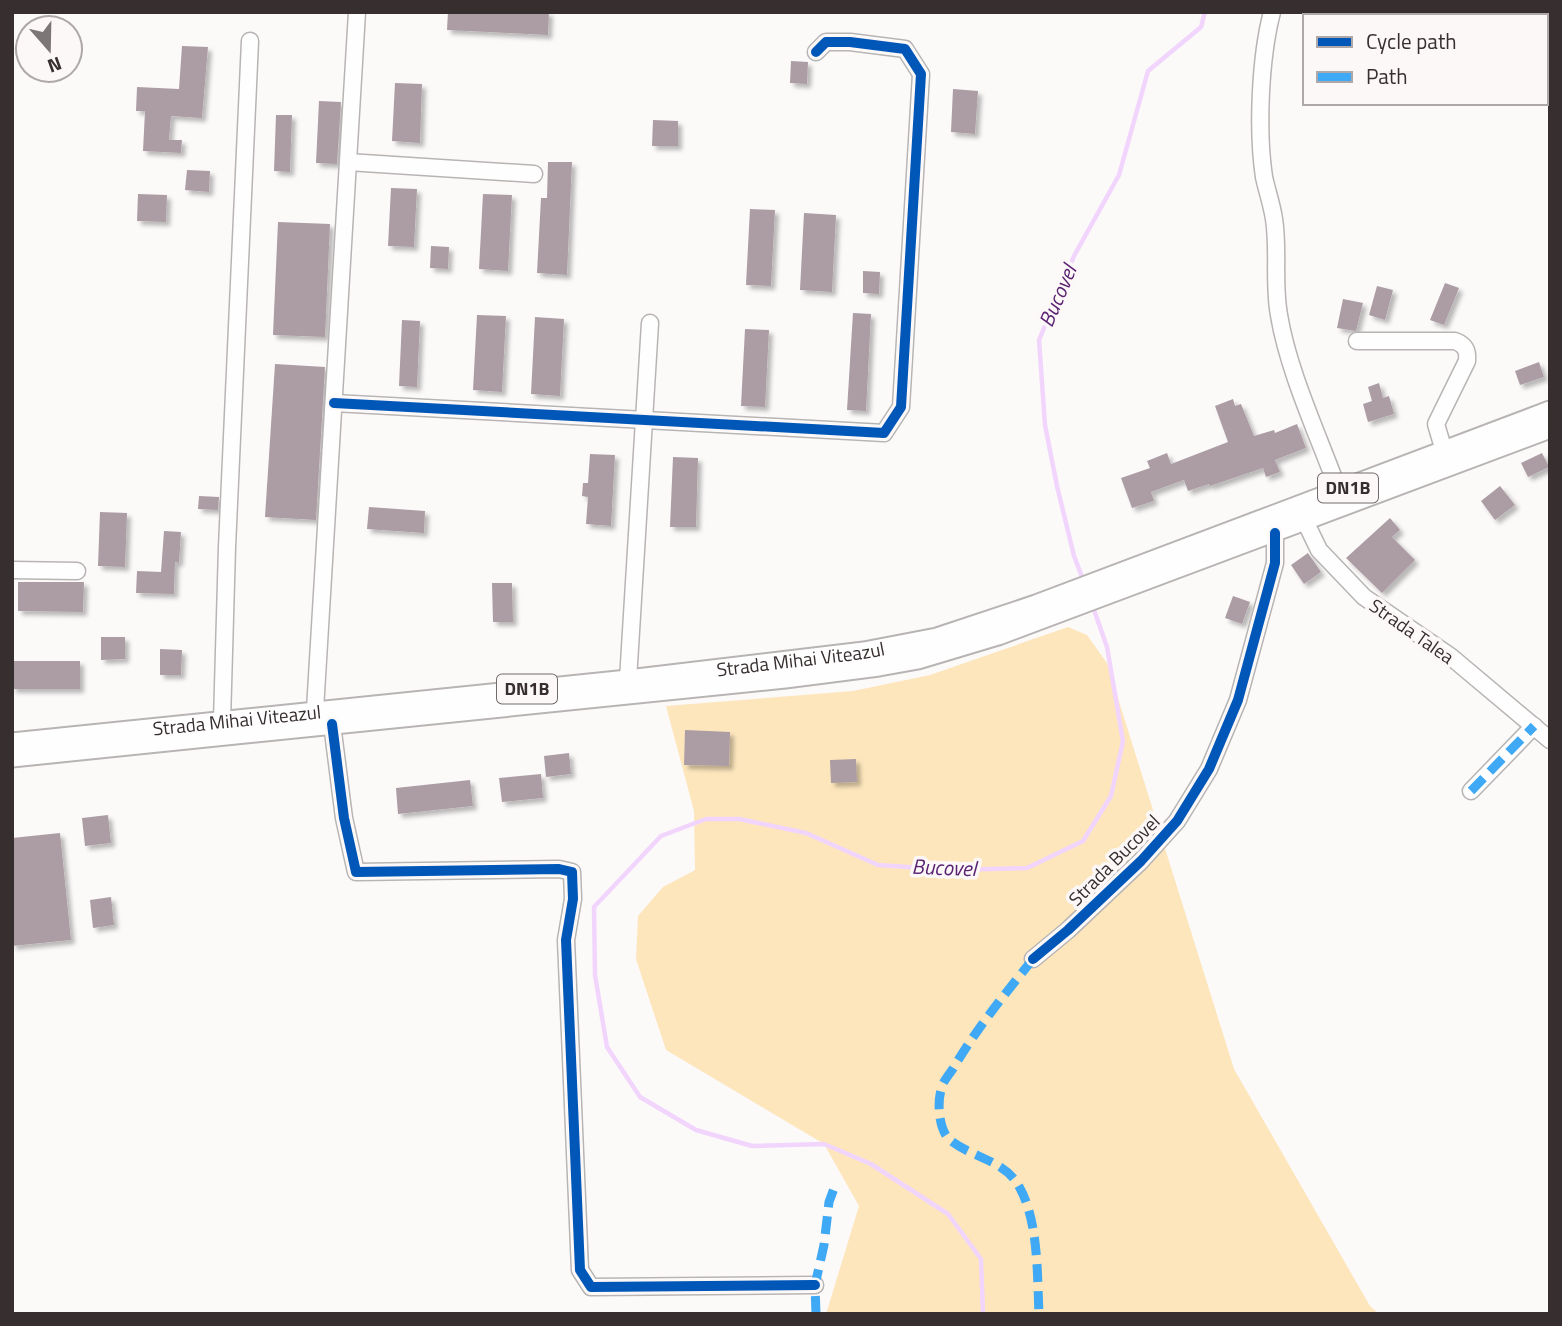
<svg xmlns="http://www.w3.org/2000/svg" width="1562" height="1326" font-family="'Titillium Web',sans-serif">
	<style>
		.green { fill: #fde6bc }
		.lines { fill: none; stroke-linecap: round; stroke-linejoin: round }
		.stream { stroke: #f1d5fd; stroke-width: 4.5 }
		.building { fill: #ac9da5; filter: url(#shadow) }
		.minor-casing { stroke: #b8b4b4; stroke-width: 19 }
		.major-casing { stroke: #b8b4b4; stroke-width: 23 }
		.minor { stroke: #fffefe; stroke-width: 16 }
		.major { stroke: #fffefe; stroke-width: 19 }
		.quiet { stroke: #3fa9f5; stroke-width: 9; stroke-dasharray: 18 9; stroke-linecap: butt }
		.cycleway-casing { stroke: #fdf8f8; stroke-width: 15 }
		.cycleway { stroke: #0057b8; stroke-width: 10 }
		.labels { text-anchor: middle; stroke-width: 7; stroke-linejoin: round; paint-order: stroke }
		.shield { fill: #fdf8f8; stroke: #726b6b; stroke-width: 2 }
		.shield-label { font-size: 18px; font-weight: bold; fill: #372f2f }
		.street-label { font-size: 19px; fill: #372f2f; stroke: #fdf8f8 }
		.water-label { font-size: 21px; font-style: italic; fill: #592171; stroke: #fdf8f8 }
	</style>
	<defs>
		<filter id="shadow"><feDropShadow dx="4" dy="4" stdDeviation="2" flood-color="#0004"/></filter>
	</defs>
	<rect width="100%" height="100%" fill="#fcf9f9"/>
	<polygon class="green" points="1068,627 1087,635 1107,663 1234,1069 1370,1306 1379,1314 826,1314 859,1206 824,1144 666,1050 636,959 638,916 663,887 695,870 694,811 666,706 853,691 930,675"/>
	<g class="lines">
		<g class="stream">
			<polyline points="1084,582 1074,556 1057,486 1045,425 1039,340 1074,256 1119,175 1148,71 1201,27 1205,12"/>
			<polyline points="983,1314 981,1259 948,1214 871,1164 824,1144 752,1146 696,1130 640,1097 607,1047 595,975 594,907 661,836 706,819 739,819 806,833 878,865 951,870 1027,868 1083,841 1111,796 1123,741 1107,647 1092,604"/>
		</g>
	</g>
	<g class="building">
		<polygon points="448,12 549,12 548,35 447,30"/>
		<polygon points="182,46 208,47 202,118 171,116 169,140 182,140 181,153 143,151 145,111 136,111 137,87 179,89"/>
		<polygon points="791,61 808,62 807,84 790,83"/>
		<polygon points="395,83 422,84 420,143 392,141"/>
		<polygon points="953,89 978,91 975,134 951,132"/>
		<polygon points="319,101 341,102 337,164 316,163"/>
		<polygon points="276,115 292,115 290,172 274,171"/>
		<polygon points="653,120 678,121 678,146 652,146"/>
		<polygon points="548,162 572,162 567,275 537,273 541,198 547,198"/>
		<polygon points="187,170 210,171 209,192 185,190"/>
		<polygon points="391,188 417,189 414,247 388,246"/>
		<polygon points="138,194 167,195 166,222 137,221"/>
		<polygon points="483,194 512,195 508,271 479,269"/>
		<polygon points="750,209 775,210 771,286 746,285"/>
		<polygon points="804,213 836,215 832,292 800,290"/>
		<polygon points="278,222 330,224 325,337 273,335"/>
		<polygon points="431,246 449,247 448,269 430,268"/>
		<polygon points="863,271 880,272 879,294 863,293"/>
		<polygon points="1445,283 1459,288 1444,325 1430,320"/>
		<polygon points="1377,286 1393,290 1385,320 1369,315"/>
		<polygon points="1343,299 1363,303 1356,331 1337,328"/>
		<polygon points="853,313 871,314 866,411 847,410"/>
		<polygon points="477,315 506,316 502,392 473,390"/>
		<polygon points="535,317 564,319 560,396 531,394"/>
		<polygon points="402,320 420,321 417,387 399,386"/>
		<polygon points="745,329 769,330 765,407 741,406"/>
		<polygon points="1539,362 1544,377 1520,385 1515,371"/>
		<polygon points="275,364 325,367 316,520 265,517"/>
		<polygon points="1379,383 1383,398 1389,396 1394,414 1368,422 1363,404 1372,401 1368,387"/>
		<polygon points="1233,399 1235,406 1241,404 1254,436 1274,430 1275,433 1297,424 1306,448 1275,460 1280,472 1266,477 1263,468 1210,486 1209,484 1188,491 1184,480 1151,492 1154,501 1132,508 1121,478 1150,468 1147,461 1167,453 1171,464 1228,442 1215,406"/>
		<polygon points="1542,453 1549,467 1528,477 1521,463"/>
		<polygon points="590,454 615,455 611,526 586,524 588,497 582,496 583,483 588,483"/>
		<polygon points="673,457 698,458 696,527 670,527"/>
		<polygon points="1500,486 1515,505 1495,520 1481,501"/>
		<polygon points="199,496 219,497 218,510 198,509"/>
		<polygon points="369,507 425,511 424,533 367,529"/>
		<polygon points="100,512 127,513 125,567 98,566"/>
		<polygon points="1390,518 1400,530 1392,537 1415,560 1382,593 1346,558"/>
		<polygon points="164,531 181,532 179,563 175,562 174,594 136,593 137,571 161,572"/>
		<polygon points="1308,553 1321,572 1304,584 1291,565"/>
		<polygon points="18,582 84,582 83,612 18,611"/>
		<polygon points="492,583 512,583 513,622 493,622"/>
		<polygon points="1233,596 1250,602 1242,624 1225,618"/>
		<polygon points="101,637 125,637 125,659 101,660"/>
		<polygon points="160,649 182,650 181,675 160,675"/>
		<rect x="12" y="661" width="68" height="28"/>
		<polygon points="685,730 730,732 729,766 684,765"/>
		<polygon points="569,753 571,774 546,777 544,756"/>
		<polygon points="856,759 857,782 831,783 830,760"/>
		<polygon points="541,774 543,798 502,802 499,778"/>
		<polygon points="470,780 473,806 398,814 396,788"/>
		<polygon points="108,815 111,843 85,846 82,818"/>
		<polygon points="60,833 71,940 12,946 12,838"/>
		<polygon points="111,897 114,925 93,928 90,900"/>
	</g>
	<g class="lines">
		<defs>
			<g id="minor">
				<path d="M1272,12C1260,58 1257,130 1264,177C1267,191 1272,205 1274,219C1279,250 1273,283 1279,315C1288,371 1319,437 1339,492"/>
				<polyline points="348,162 534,174"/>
				<path d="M1357,341H1455C1465,345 1468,350 1467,361L1436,424L1444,451"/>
				<polyline points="334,403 884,433 901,407 921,74 905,49 850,42 826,42 816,52"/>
				<polyline points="1305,521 1319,550 1364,597 1450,656 1550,740"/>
				<polyline points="12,570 77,571"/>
				<polyline points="628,680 650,323"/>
				<polyline points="315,710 357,12"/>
				<polyline points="222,721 227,547 250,41"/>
				<polyline points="332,724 344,818 356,872 559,869 572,872 573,899 566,940 580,1270 591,1287 815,1285"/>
				<polyline points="1471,791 1534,726"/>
				<polyline points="1033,959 1068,930 1141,861 1177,821 1209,769 1238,700 1275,563 1275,533"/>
			</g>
			<g id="major">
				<path id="s1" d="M12,743L628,680L864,652L937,638L1036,605L1550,411"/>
				<polyline points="12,757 785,678 879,666 918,659 998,635 1550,428"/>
			</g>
		</defs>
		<use href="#minor" class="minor-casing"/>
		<use href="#major" class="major-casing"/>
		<use href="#minor" class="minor"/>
		<use href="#major" class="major"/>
		<g class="quiet">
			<polyline points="1471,791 1534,726"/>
			<path d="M1033,959C1005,994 977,1028 954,1067C950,1074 942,1082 941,1090C937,1104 939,1131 950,1140C971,1157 1002,1160 1017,1183C1039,1218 1037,1274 1039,1314"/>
			<polyline points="816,1314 815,1285 824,1245 829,1202 836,1183"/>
		</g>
		<defs>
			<g id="cycleway">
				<polyline points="334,403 884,433 901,407 921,74 905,49 850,42 826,42 816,52"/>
				<polyline points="332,724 344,818 356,872 559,869 572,872 573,899 566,940 580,1270 591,1287 815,1285"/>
				<polyline points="1033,959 1068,930 1141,861 1177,821 1209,769 1238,700 1275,563 1275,533"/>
			</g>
		</defs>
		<use href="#cycleway" class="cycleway-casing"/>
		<use href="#cycleway" class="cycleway"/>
	</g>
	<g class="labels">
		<g class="shield">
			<rect x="1318" y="473.5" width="60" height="29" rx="5"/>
			<rect x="497" y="674.5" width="60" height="29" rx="5"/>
		</g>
		<g class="shield-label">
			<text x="1348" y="494">DN1B</text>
			<text x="527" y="695">DN1B</text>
		</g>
		<g class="street-label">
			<text transform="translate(1412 631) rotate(35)" y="7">Strada Talea</text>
			<text dy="7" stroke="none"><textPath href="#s1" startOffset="793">Strada Mihai Viteazul</textPath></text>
			<text dy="7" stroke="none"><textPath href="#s1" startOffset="226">Strada Mihai Viteazul</textPath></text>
			<text transform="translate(1114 860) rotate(-45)" y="7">Strada Bucovel</text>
		</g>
		<g class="water-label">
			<text transform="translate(1058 296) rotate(-67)" y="7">Bucovel</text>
			<text transform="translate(944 868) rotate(2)" y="7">Bucovel</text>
		</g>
	</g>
	<rect width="1562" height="1326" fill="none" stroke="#372f2f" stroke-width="28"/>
	<rect x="1303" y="14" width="245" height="91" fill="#fdf8f8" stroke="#aea8a8" stroke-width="2"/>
	<rect x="1317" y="37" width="35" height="10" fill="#0057b8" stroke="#aea8a8" stroke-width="2"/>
	<text x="1366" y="49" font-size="21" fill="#372f2f">Cycle path</text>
	<rect x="1317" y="72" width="35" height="10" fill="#3fa9f5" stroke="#aea8a8" stroke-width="2"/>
	<text x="1366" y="84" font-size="21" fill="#372f2f">Path</text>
	<g transform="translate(49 49) rotate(160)"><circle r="33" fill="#fdf8f8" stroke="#aea8a8" stroke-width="2"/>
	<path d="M0-5L12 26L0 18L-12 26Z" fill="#7c7676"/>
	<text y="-10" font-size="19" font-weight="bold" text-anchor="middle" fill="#372f2f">N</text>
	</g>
</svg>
